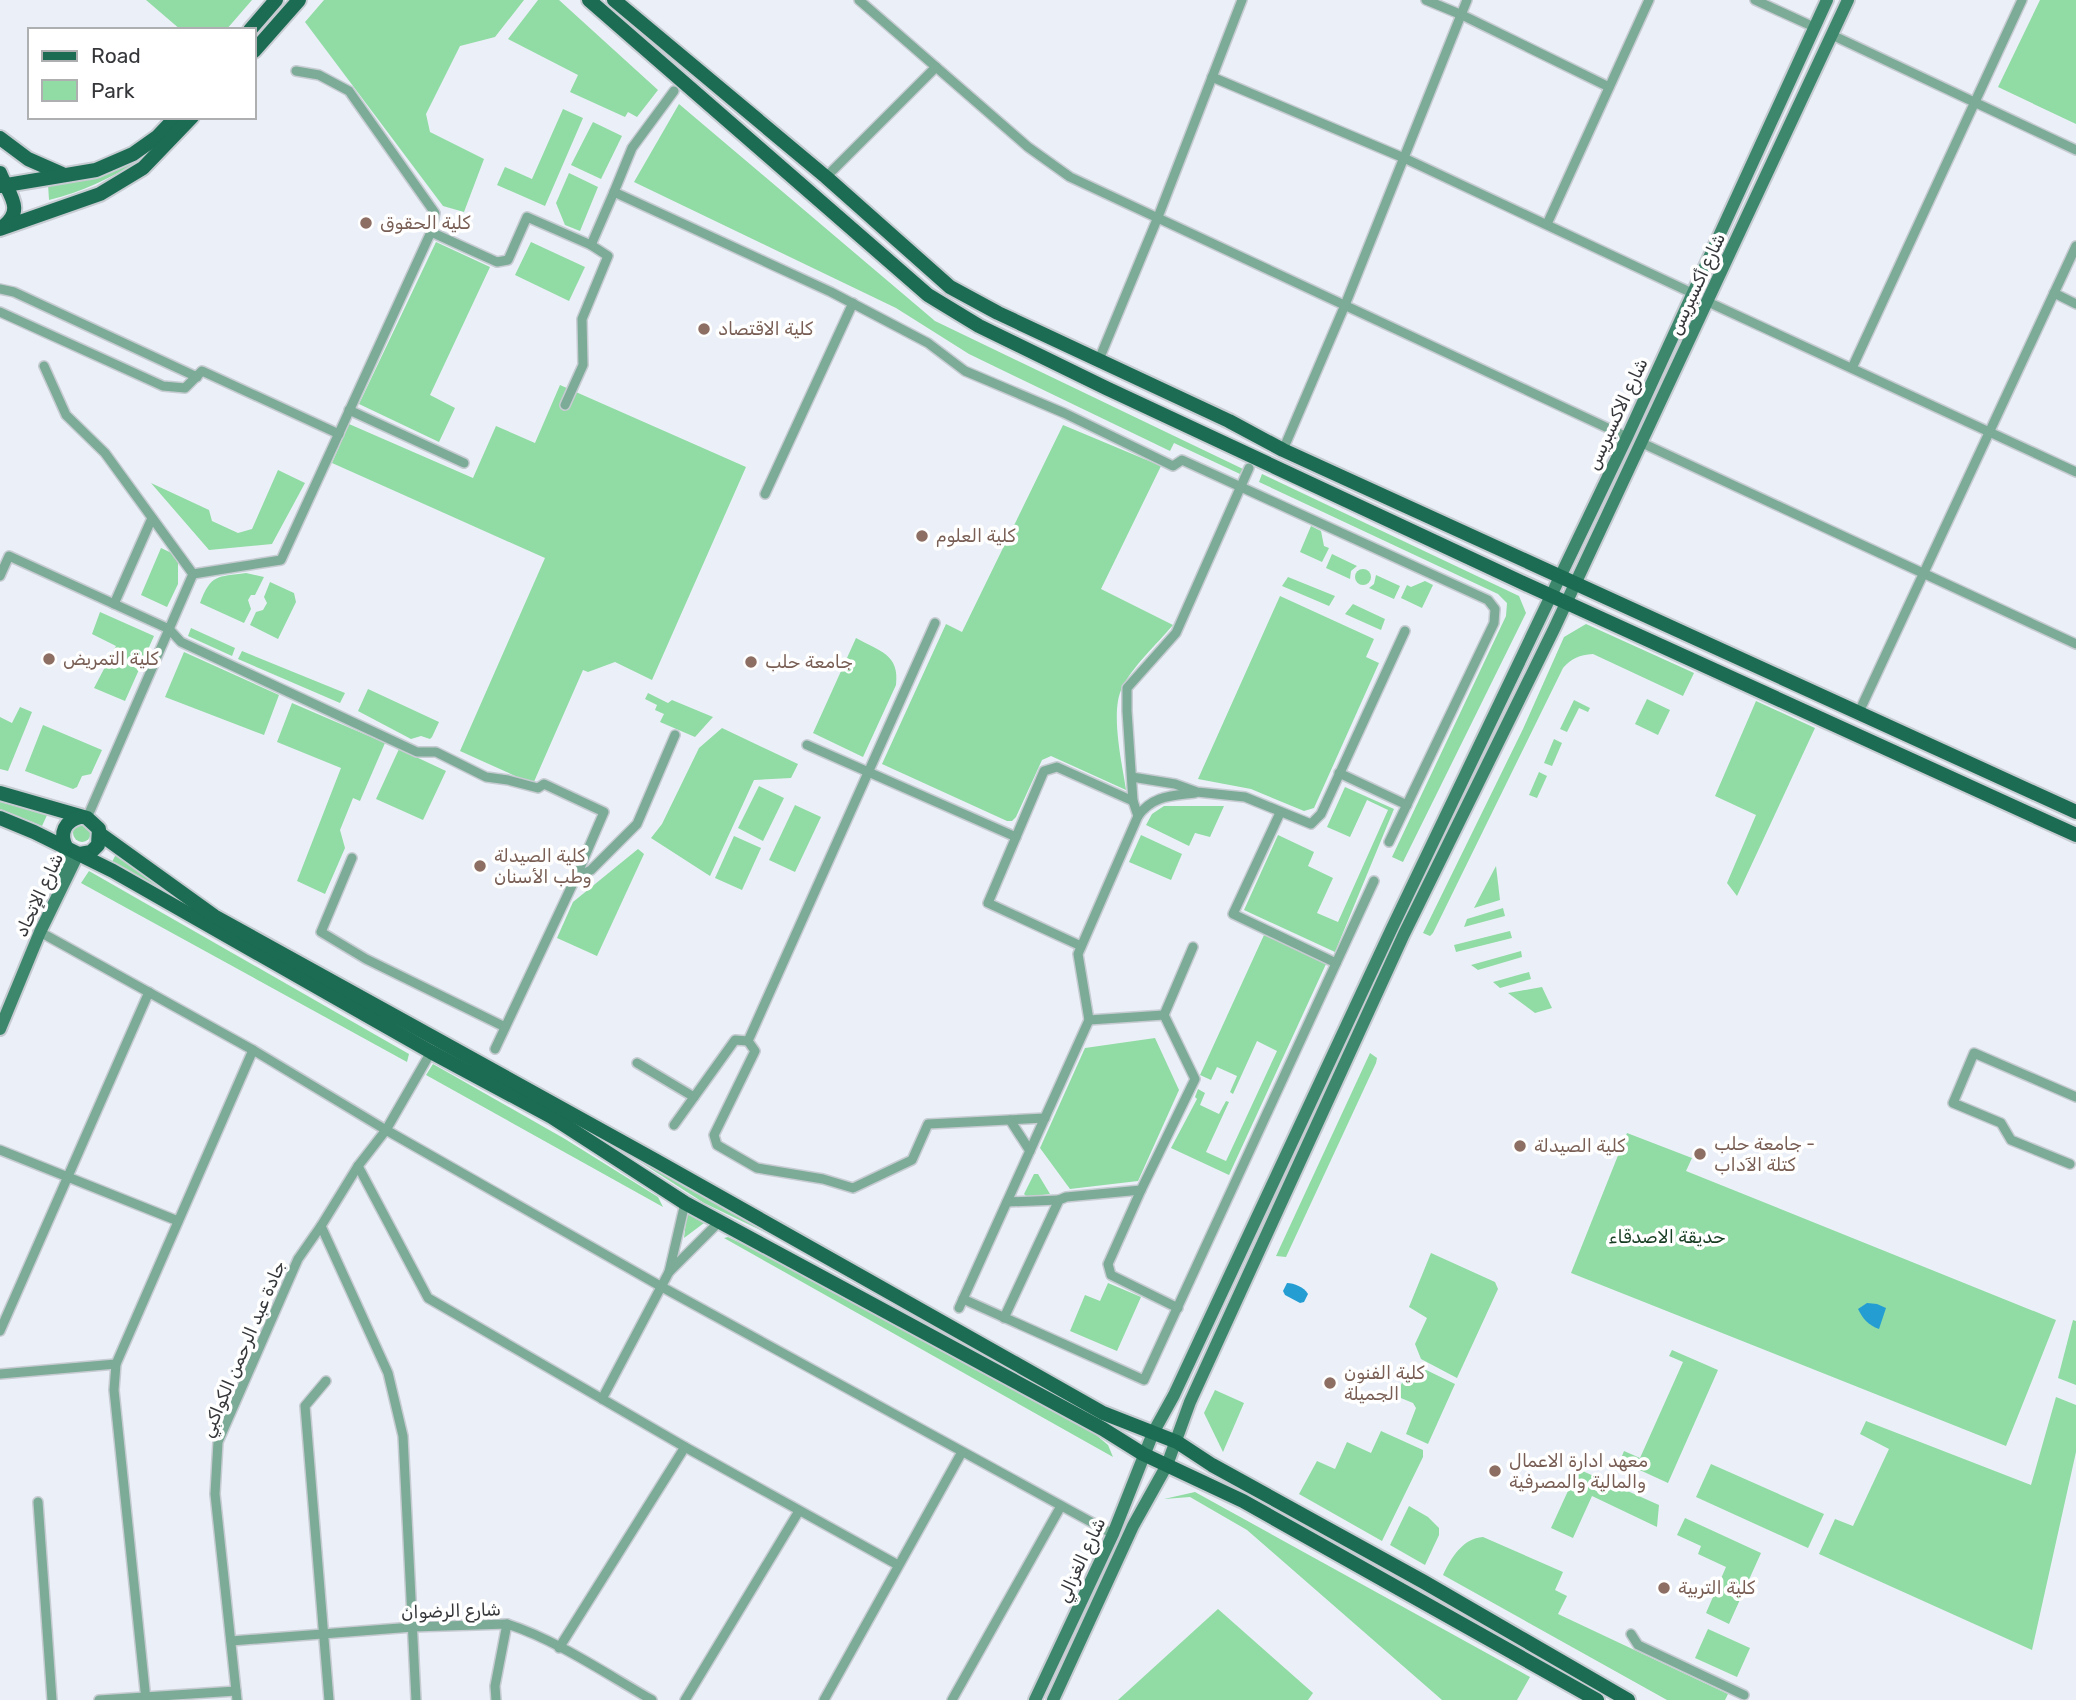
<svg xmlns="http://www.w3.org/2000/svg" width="2076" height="1700" font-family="Rubik,'Noto Sans Arabic',sans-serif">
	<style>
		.green { fill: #91dba4 }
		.water { fill: #249dd3 }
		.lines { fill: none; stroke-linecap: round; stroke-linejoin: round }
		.street-casing { stroke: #c7cbd2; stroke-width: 12 }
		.secondary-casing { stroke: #c7cbd2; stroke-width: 16 }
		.primary-casing { stroke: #c7cbd2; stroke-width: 18 }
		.street { stroke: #7cab97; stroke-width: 9 }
		.secondary { stroke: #3d886d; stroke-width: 12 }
		.primary { stroke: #1b6c52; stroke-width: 14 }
		.education-dot { fill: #8d6e63; stroke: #fff; stroke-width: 2.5 }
		.labels { text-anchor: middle; stroke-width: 7; stroke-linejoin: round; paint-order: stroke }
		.education-label { font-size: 18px; fill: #785e54; stroke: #fff; text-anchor: start }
		.street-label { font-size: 18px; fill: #35373a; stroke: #fff }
		.park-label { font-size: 18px; fill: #163c22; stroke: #fff }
	</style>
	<rect width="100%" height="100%" fill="#ebf0f8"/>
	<g class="green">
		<polygon points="146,0 252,0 226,30 181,30"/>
		<polygon points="324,0 524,0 495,37 460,46 426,114 430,132 484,159 464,212 443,206 305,22"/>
		<polygon points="538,0 559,0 658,90 637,117 628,112 625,117 570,92 578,75 508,39"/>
		<polygon points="2040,0 2076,0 2076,124 1998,87"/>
		<polygon points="679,104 935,321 1243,469 1240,474 1174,443 1170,451 969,354 896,308 634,182"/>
		<polygon points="563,109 583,118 545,206 497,185 505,167 532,179"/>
		<polygon points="593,122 622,136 601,179 571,165"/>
		<path d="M139,161C110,178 82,192 49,200L48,184L115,170Z"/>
		<polygon points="569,173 598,187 580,231 565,225 556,203"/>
		<polygon points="436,242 490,267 430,395 455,408 439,442 359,404"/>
		<polygon points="531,242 585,267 569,301 515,275"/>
		<polygon points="560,385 746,467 652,680 615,662 588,672 583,670 533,784 460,751 545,558 332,463 349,424 473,478 496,426 535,443"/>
		<path d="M1063,425L1161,466L1101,589L1173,625C1157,644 1132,667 1122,688C1110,712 1122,763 1126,790L1051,756L1042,760L1016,817L1012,821H1007L882,764L946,624L962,632Z"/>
		<polygon points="278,470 305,483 272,544 209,550 151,483 209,510 212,521 238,533 252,529"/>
		<polygon points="1262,474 1519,596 1526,613 1403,862 1392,857 1506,616 1507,603 1498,594 1259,482"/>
		<polygon points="1311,526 1321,531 1324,546 1329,548 1322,562 1300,552"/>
		<polygon points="161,548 178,556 178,584 167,607 141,595"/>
		<polygon points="1332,554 1357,566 1351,571 1350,579 1326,568"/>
		<circle cx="1363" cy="577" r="8"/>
		<path d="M246,573L264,577L255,595H251L248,600L251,609L244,623L200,603C211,574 217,577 246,573Z"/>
		<polygon points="1376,575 1400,586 1394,599 1369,588 1374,584"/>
		<polygon points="1288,577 1335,596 1329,606 1282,586"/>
		<polygon points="1425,581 1433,585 1422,608 1401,598 1407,585 1411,587"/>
		<polygon points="270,582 294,593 296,602 278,639 250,625 256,612 263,610 267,603 264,597"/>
		<polygon points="1280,596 1374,639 1366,657 1379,663 1314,808 1304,811 1251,789 1198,779"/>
		<polygon points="1353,604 1385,619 1381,630 1345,614"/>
		<polygon points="100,612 154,636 125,701 94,688 116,646 92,634"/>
		<path d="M1586,624L1694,673L1683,696L1593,654C1579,655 1572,658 1563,668L1433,933L1430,936L1423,933L1523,729L1564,637Z"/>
		<polygon points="191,628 235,648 232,656 188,636"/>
		<path d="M856,638C879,651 900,654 896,685L863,757L813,733Z"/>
		<polygon points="242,651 345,693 340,703 238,659"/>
		<polygon points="184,652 279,695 264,735 165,697"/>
		<polygon points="368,689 439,722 432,737 430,739 421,736 411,739 358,711"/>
		<polygon points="648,693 668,703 672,700 713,717 695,737 660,722 664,714 655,710 657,705 645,699"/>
		<polygon points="1647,699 1670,710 1658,735 1635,724"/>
		<polygon points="1574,700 1590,708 1588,712 1579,708 1567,732 1560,729"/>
		<polygon points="1756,701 1815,728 1737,896 1727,883 1756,815 1715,796"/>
		<polygon points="292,703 385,743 360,801 353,798 340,830 345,848 325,894 297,881 341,768 277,742"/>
		<polygon points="20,707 32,712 8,771 0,769 0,717 12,723"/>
		<polygon points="43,725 102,750 91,774 82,776 77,787 73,789 25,771"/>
		<polygon points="722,728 798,764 791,778 754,780 710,876 651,838 662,824 699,748"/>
		<polygon points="1554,739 1562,743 1552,766 1544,763"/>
		<polygon points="399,749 446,771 423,820 376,799"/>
		<polygon points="1539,772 1547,776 1537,798 1529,795"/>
		<polygon points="759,786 784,798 763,841 738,828"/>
		<polygon points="1345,787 1394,809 1335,952 1244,910 1278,835 1314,852 1308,866 1333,878 1317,913 1338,922 1388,810 1367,800 1350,837 1327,827"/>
		<polygon points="0,802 48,813 42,826 0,809"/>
		<polygon points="795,805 821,817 795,872 769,860"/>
		<polygon points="1164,806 1224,806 1210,837 1195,833 1189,846 1146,825 1152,814"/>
		<circle cx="82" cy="833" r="9"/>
		<polygon points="1141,835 1182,854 1171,880 1129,862"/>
		<polygon points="734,836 761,848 742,890 715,878"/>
		<polygon points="638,849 644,854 597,956 557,938 573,902"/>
		<polygon points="118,850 163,889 112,862"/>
		<polygon points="1496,866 1500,900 1474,908"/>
		<polygon points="89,871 409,1054 407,1062 81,883"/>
		<polygon points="1503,908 1505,916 1464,927 1467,919"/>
		<polygon points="1510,931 1512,938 1456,952 1454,945"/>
		<polygon points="1264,935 1326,964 1229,1175 1171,1148 1197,1099 1195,1097 1198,1089 1205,1093 1200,1105 1219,1114 1226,1101 1229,1102 1206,1152 1226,1161 1277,1051 1257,1041 1233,1094 1230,1092 1237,1076 1217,1067 1211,1080 1200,1075"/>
		<polygon points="1521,951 1522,957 1478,970 1471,965"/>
		<polygon points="1529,972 1531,979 1500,988 1493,982"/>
		<polygon points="1542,987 1552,1008 1535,1013 1508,993"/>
		<polygon points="1155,1038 1179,1090 1138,1181 1070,1189 1040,1148 1085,1048"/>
		<polygon points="1370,1053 1377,1058 1376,1063 1286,1257 1276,1256"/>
		<polygon points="433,1064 565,1139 658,1197 663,1207 426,1075"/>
		<polygon points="575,1120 819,1258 704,1203"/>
		<polygon points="1627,1133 1692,1158 1686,1171 2056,1320 2006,1446 1571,1273"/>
		<polygon points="1034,1174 1038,1174 1050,1194 1027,1197 1024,1194"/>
		<polygon points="687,1213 704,1223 684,1238"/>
		<polygon points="728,1237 833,1287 999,1382 1095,1434 1108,1445 1113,1457 724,1238"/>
		<polygon points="1431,1253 1495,1282 1498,1289 1457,1378 1421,1359 1415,1344 1427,1318 1409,1307"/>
		<polygon points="1108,1283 1141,1297 1117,1351 1070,1331 1085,1295 1100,1301"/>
		<polygon points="2073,1320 2076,1321 2076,1385 2058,1378"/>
		<polygon points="1672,1350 1718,1370 1668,1483 1620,1461 1624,1451 1640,1458 1683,1362 1669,1356"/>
		<polygon points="1400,1366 1414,1373 1418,1366 1455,1384 1428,1444 1406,1434 1416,1408 1413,1403 1396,1396 1405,1376 1397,1371"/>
		<polygon points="1215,1390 1244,1403 1223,1452 1204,1413"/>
		<polygon points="2056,1397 2076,1405 2076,1452 2032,1650 1819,1554 1835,1519 1853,1526 1889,1449 1860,1434 1866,1421 2031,1485"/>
		<polygon points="1381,1431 1423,1450 1423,1457 1382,1541 1299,1494 1317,1461 1335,1469 1347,1442 1371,1453"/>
		<polygon points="1711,1464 1824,1514 1808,1548 1696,1497"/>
		<polygon points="1578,1469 1659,1505 1657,1527 1592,1496 1573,1538 1551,1528"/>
		<polygon points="1195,1492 1530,1677 1517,1700 1442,1700 1247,1530 1190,1497 1164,1499"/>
		<polygon points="1409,1506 1428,1517 1439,1528 1439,1535 1425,1565 1390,1545"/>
		<polygon points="1685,1518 1761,1553 1729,1624 1706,1613 1726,1567 1698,1554 1701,1546 1677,1535"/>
		<path d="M1483,1537L1563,1572L1555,1590L1567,1596L1558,1614L1728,1694L1725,1700H1667L1443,1575C1451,1558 1463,1538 1483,1537Z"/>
		<polygon points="1218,1609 1313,1693 1308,1700 1118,1700"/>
		<polygon points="1708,1629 1750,1648 1737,1677 1695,1658"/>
	</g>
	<g class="water">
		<path d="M1287,1283C1294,1283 1304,1287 1308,1294L1304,1302L1300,1303L1285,1295L1283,1291Z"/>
		<path d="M1867,1303L1877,1304L1886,1308L1879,1329C1868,1325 1863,1319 1858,1309Z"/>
	</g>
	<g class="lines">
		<defs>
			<g id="street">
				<polyline points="859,0 1028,147 1070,177 1627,437"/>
				<polyline points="1426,0 1462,15 1609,87"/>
				<polyline points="1755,0 1814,27"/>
				<polyline points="1832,35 2076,150"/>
				<polyline points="296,71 319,75 349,91 435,213 431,232"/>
				<polyline points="1212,77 1404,158 1692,293"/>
				<polyline points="674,91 632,148 614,192 831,292 928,343 965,371 1064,413 1173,466 1182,460 1488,600 1495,609 1494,623 1389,842"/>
				<polyline points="826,177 936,67"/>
				<polyline points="1547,224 1649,0"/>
				<polyline points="0,289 14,292 197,377"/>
				<polyline points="2054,293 2076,304"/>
				<polyline points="1708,302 2076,472"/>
				<polyline points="0,312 163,386 185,388 202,371 339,434"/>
				<polyline points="1098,362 1158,217 1242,0"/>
				<polyline points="44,366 66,415 105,453 193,574"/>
				<polyline points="1852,368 2022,0"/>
				<polyline points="565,405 583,365 582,319 608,256 591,245"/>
				<polyline points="349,410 464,463"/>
				<polyline points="1642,443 2076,644"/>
				<polyline points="1283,450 1345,305 1467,0"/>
				<polyline points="765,494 853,303"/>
				<polyline points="0,576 9,556 169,629 181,642 417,752 436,752 486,777 508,780 538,788 544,784 604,812 576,877"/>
				<polyline points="114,604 152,518"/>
				<polyline points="935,623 748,1041 755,1051 714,1135 717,1145 757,1168 823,1179 853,1188 912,1160 928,1124 1045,1118"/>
				<polyline points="1859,712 2076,246"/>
				<polyline points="807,745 1016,837 1044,771 1057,767 1133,801"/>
				<polyline points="1339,773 1407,805"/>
				<polyline points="1132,777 1175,784 1197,792 1245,797 1311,824 1321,814 1405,631"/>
				<polyline points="1280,813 1233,914 1336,963"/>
				<path d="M1138,816C1153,795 1172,796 1195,793"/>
				<polyline points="87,818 193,574 281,560 431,232 497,262 508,260 527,217 591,245 614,192"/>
				<polyline points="1016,837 988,903 1081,946"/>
				<polyline points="352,858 321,932 366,959 505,1027"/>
				<polyline points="40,932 253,1050 386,1130 662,1287 1113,1534"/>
				<polyline points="1164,1015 1193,947"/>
				<polyline points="495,1049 576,877 591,870 637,824 675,735"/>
				<polyline points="637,1063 694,1097"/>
				<polyline points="1010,1120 1030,1151"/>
				<polyline points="674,1125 735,1040 748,1041"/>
				<polyline points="0,1150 178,1221"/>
				<polyline points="2070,1164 2011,1140 2001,1123 1953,1103 1974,1053 2076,1097"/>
				<polyline points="358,1166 428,1298 685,1447 898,1565"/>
				<polyline points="1141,1190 1108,1264 1111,1275 1178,1308"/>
				<polyline points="1007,1202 1059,1200"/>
				<polyline points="685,1203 669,1272 719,1222"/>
				<polyline points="321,1226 388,1373 403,1436 416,1700"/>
				<polyline points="963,1299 1144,1380 1374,881"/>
				<polyline points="959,1308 1089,1020 1078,954 1138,816 1133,801 1127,711 1127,688 1176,633 1249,468"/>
				<polyline points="1004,1318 1059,1200 1066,1197 1141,1190 1195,1079 1164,1015 1089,1020"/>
				<polyline points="0,1331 149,992"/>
				<polyline points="0,1374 116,1364"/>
				<polyline points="326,1381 305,1406 329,1700"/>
				<polyline points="602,1399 669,1272"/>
				<polyline points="38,1502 52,1700"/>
				<polyline points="1631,1634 1638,1645 1744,1695"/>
				<path d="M231,1641L413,1627L507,1624C555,1639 608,1675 652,1700"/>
				<polyline points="559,1648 685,1447"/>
				<polyline points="99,1700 236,1691"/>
				<polyline points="146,1700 114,1390 116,1364 253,1050"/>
				<polyline points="237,1700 215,1494 218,1442 298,1259 321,1226 358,1166 386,1130 431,1052"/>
				<polyline points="496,1700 495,1686 507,1624"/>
				<polyline points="685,1700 799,1511"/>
				<polyline points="824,1700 962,1452"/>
				<polyline points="952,1700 1061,1506"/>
			</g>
			<g id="secondary">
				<polyline points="56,884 67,848"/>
				<polyline points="0,1029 40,932 78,854"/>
				<polyline points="1035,1700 1113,1534 1153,1433 1174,1395 1392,928 1627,437 1827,0"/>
				<polyline points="1053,1700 1133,1526 1167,1465 1190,1402 1404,934 1554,629 1848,0"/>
			</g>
			<g id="primary">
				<polyline points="589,0 928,295 979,326 1106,388 1521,582 2076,835"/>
				<polyline points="614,0 826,177 950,287 998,313 1229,421 1283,450 2076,812"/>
				<polyline points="250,30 276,0"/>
				<polyline points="254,51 299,0"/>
				<polyline points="0,138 28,159 62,174"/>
				<path d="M0,173C8,194 27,210 1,228"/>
				<polyline points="0,186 96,170 133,154 157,137 176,117"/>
				<polyline points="0,229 100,194 143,168 192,117"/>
				<polyline points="0,793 87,818 99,829 98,845 91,852 80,854"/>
				<polyline points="0,818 34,832 113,871 431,1052 552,1117 685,1203 1103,1429 1143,1454 1243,1501 1597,1700"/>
				<polyline points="100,834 214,916 655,1160 1103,1413 1177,1442 1212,1465 1424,1582 1628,1700"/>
				<path d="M66,847C59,833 65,821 80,817"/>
			</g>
		</defs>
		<use href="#street" class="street-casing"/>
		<use href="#secondary" class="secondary-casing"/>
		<use href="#primary" class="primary-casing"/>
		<use href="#street" class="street"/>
		<use href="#secondary" class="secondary"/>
		<use href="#primary" class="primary"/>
	</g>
	<g class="education-dot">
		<circle cx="366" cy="223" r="7"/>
		<circle cx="704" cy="329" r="7"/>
		<circle cx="922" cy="536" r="7"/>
		<circle cx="49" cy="659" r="7"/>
		<circle cx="751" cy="662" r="7"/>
		<circle cx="480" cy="866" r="7"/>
		<circle cx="1520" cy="1146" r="7"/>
		<circle cx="1700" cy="1154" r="7"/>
		<circle cx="1330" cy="1383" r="7"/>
		<circle cx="1495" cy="1471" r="7"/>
		<circle cx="1664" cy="1588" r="7"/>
	</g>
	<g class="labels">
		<g class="education-label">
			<text x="380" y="229">كلية الحقوق</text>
			<text x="718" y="335">كلية الاقتصاد</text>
			<text x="936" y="542">كلية العلوم</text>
			<text x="63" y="665">كلية التمريض</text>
			<text x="765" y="668">جامعة حلب</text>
			<text x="494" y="862">كلية الصيدلة<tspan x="494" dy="21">وطب الأسنان</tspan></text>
			<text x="1714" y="1150">جامعة حلب -<tspan x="1714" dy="21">كتلة الآداب</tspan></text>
			<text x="1534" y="1152">كلية الصيدلة</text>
			<text x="1344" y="1379">كلية الفنون<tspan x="1344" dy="21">الجميلة</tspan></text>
			<text x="1509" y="1467">معهد ادارة الاعمال<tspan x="1509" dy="21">والمالية والمصرفية</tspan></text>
			<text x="1678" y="1594">كلية التربية</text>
		</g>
		<g class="street-label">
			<text transform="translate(1697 284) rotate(-65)" y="6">شارع أكسبريس</text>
			<text transform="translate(1617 414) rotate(-65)" y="6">شارع الاكسبريس</text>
			<text transform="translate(39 895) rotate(-65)" y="6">شارع الإتحاد</text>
			<text transform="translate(243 1349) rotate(-67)" y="6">جادة عبد الرحمن الكواكبي</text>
			<text transform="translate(1081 1560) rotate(-65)" y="6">شارع الغزالي</text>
			<text transform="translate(451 1611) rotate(-2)" y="6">شارع الرضوان</text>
		</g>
		<g class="park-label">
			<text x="1667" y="1243">حديقة الاصدقاء</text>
		</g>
	</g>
	<rect x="28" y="28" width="228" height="91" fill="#ffffff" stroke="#aeafb0" stroke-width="2"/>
	<rect x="42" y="51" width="35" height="10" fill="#1b6c52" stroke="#aeafb0" stroke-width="2"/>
	<text x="91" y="63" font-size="21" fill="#35373a">Road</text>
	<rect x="42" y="80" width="35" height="21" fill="#91dba4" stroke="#aeafb0" stroke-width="2"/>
	<text x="91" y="98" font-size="21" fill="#35373a">Park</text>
</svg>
